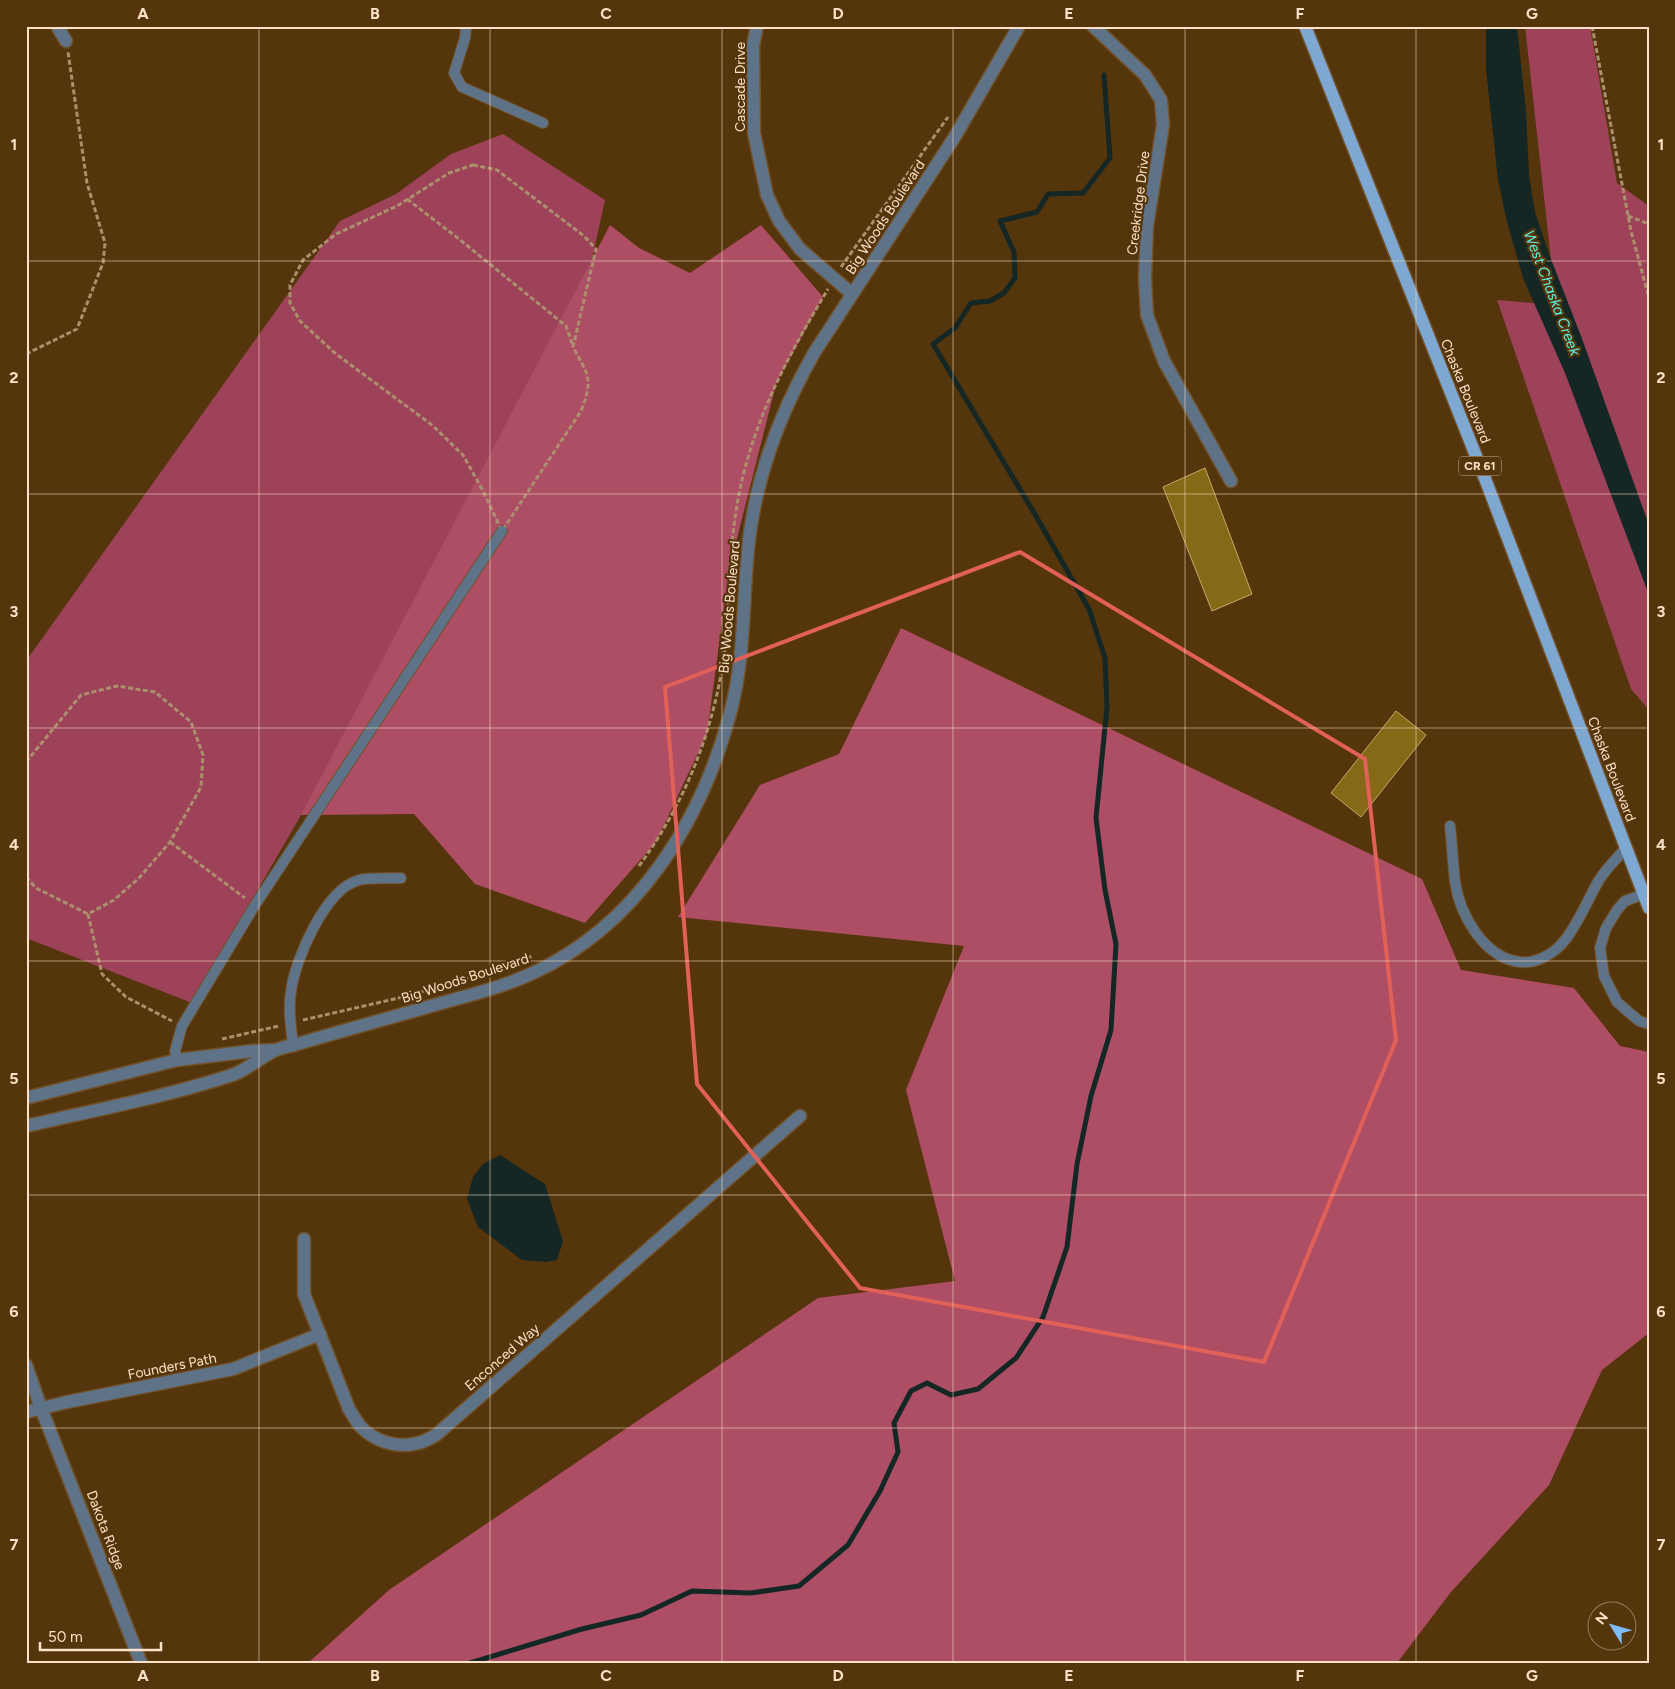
<svg xmlns="http://www.w3.org/2000/svg" width="1675" height="1689" font-family="Figtree,sans-serif">
	<style>
		.green { fill: #9d4258 }
		.forest { fill: #ad4e64 }
		.water { fill: #142725 }
		.lines { fill: none; stroke-linecap: round; stroke-linejoin: round }
		.stream { stroke: #142725; stroke-width: 5 }
		.building { fill: #856917; stroke: #c5ab6a }
		.service-casing { stroke: #705129; stroke-width: 12 }
		.minor-casing { stroke: #705129; stroke-width: 15 }
		.tertiary-casing { stroke: #705129; stroke-width: 15 }
		.primary-casing { stroke: #705129; stroke-width: 15 }
		.path { stroke: #ac906e; stroke-width: 3; stroke-dasharray: 5 2.5; stroke-linecap: butt }
		.service { stroke: #5f7388; stroke-width: 10 }
		.minor { stroke: #5f7388; stroke-width: 12 }
		.tertiary { stroke: #5f7388; stroke-width: 12 }
		.primary { stroke: #7ea8d1; stroke-width: 12 }
		.marked { fill: none; stroke: #e16058; stroke-width: 4; stroke-linejoin: round }
		.grid { fill: none; stroke: #fbe2c8; stroke-width: 1; stroke-opacity: 0.55 }
		.labels { text-anchor: middle; stroke-width: 4.5; stroke-linejoin: round; paint-order: stroke }
		.shield { fill: #55350b; stroke: #c9ae8f; stroke-width: 1 }
		.shield-label { font-size: 12px; font-weight: bold; fill: #fbe2c8 }
		.street-label { font-size: 14px; fill: #fbe2c8; stroke: #55350b }
		.water-label { font-size: 15px; font-style: italic; fill: #5deee3; stroke: #55350b }
		.neatline { fill: none; stroke: #fbe2c8; stroke-width: 2 }
		.grid-label { font-size: 16px; text-anchor: middle; font-weight: bold; fill: #fbe2c8 }
	</style>
	<rect width="100%" height="100%" fill="#55350b"/>
	<g class="green">
		<polygon points="1525,26 1590,26 1617,183 1649,206 1649,710 1631,689 1497,300 1556,305"/>
		<polygon points="503,134 605,200 573,347 192,1003 26,938 26,661 340,221 396,194 451,154"/>
	</g>
	<g class="forest">
		<polygon points="610,225 639,248 690,273 761,225 823,297 776,384 729,570 707,734 656,842 585,923 475,884 414,814 301,815"/>
		<polygon points="901,628 1422,879 1461,970 1574,988 1620,1046 1649,1052 1649,1333 1602,1370 1549,1485 1451,1592 1397,1663 308,1663 389,1590 818,1298 955,1281 906,1090 964,946 678,917 760,785 839,754"/>
	</g>
	<g class="water">
		<polygon points="1486,26 1517,26 1526,111 1529,175 1535,212 1549,254 1581,336 1649,525 1649,595 1565,373 1523,278 1507,222 1498,180 1486,69"/>
		<polygon points="500,1155 545,1184 563,1241 557,1260 546,1262 522,1260 478,1227 467,1199 473,1177 483,1164"/>
	</g>
	<g class="lines">
		<polyline class="stream" points="470,1663 582,1629 641,1615 692,1591 751,1593 799,1586 848,1545 880,1491 898,1452 894,1423 911,1391 927,1383 951,1395 978,1389 1016,1358 1043,1317 1067,1247 1077,1164 1091,1096 1111,1030 1116,944 1105,890 1096,818 1107,707 1105,658 1089,609 1036,516 933,344 955,328 971,303 990,301 1004,293 1015,278 1014,252 1000,221 1037,212 1048,194 1083,193 1110,158 1104,75"/>
	</g>
	<g class="building">
		<polygon points="1205,468 1252,594 1212,611 1163,487"/>
		<polygon points="1396,711 1426,735 1361,817 1331,793"/>
	</g>
	<g class="lines">
		<defs>
			<g id="service">
				<polyline points="466,26 465,38 454,73 462,87 543,123"/>
				<path d="M1450,826C1452,844 1453,864 1455,882C1460,915 1484,958 1520,962C1537,964 1555,953 1565,940C1579,922 1588,899 1599,880C1606,869 1617,858 1626,848"/>
				<polyline points="1644,894 1625,901 1617,910 1606,928 1600,948 1604,976 1617,1002 1639,1021 1649,1024"/>
				<path d="M293,1045C291,1027 288,1009 291,991C295,960 325,889 359,880C372,877 388,879 401,878"/>
				<polyline points="177,1060 175,1051 182,1026 255,905 502,531"/>
			</g>
			<g id="minor">
				<polyline points="57,26 66,41"/>
				<polyline points="757,26 753,46 754,133 767,195 779,221 800,249 852,294"/>
				<polyline points="1093,26 1145,75 1161,100 1163,125 1147,226 1145,279 1147,315 1164,361 1231,481"/>
				<path d="M304,1239V1294L349,1409C352,1414 356,1421 360,1426C374,1441 397,1449 418,1443C424,1442 430,1438 436,1435L800,1116"/>
				<polyline points="26,1365 41,1408 141,1663"/>
				<polyline points="26,1412 67,1402 233,1369 320,1334"/>
			</g>
			<g id="tertiary">
				<polyline points="26,1098 177,1060 252,1051 272,1050"/>
				<path d="M26,1126C95,1110 165,1097 232,1075C248,1070 260,1057 276,1050C281,1048 288,1046 294,1045C341,1031 390,1018 438,1004C470,995 503,987 533,973C637,925 701,822 730,714C746,654 742,600 749,540C757,473 781,411 814,353L954,138L1019,26"/>
			</g>
			<polyline id="primary" points="1305,26 1484,476 1649,908"/>
		</defs>
		<use href="#service" class="service-casing"/>
		<use href="#minor" class="minor-casing"/>
		<use href="#tertiary" class="tertiary-casing"/>
		<use href="#primary" class="primary-casing"/>
		<g class="path">
			<polyline points="1592,26 1631,231 1649,298"/>
			<path d="M473,165L497,170L584,236L596,249L573,347C588,375 594,378 581,411L502,531L482,489L463,455L432,425L336,354L300,321L290,303V285L303,260L336,234L397,206L449,173Z"/>
			<polyline points="407,199 459,239 566,326 573,346"/>
			<polyline points="1628,216 1649,224"/>
			<polyline points="841,267 948,117"/>
			<polyline points="26,354 77,329 103,263 105,243 87,183 68,52"/>
			<path d="M728,608C730,558 733,509 747,461C764,400 795,344 828,289"/>
			<polyline points="26,762 81,695 117,686 155,692 191,722 203,755 201,787 170,842 139,878 114,900 88,914"/>
			<polyline points="170,842 245,898"/>
			<path d="M639,866C688,799 716,724 726,642"/>
			<polyline points="26,877 36,888 88,914"/>
			<polyline points="88,914 102,974 126,997 172,1021"/>
			<polyline points="303,1020 403,997 512,965 532,956"/>
			<polyline points="222,1039 279,1026"/>
		</g>
		<use href="#service" class="service"/>
		<use href="#minor" class="minor"/>
		<use href="#tertiary" class="tertiary"/>
		<use href="#primary" class="primary"/>
	</g>
	<path class="marked" d="M1020,552L1365,759L1396,1040L1264,1362L860,1288L697,1084L665,687Z"/>
	<path class="grid" d="M259,26V1663M490,26V1663M722,26V1663M953,26V1663M1185,26V1663M1416,26V1663M26,261H1649M26,494H1649M26,728H1649M26,961H1649M26,1195H1649M26,1428H1649"/>
	<g class="labels">
		<rect class="shield" x="1459" y="456.5" width="42" height="19" rx="4"/>
		<g class="shield-label">
			<text x="1480" y="470">CR 61</text>
		</g>
		<g class="street-label">
			<text transform="translate(740 87) rotate(-90)" y="5">Cascade Drive</text>
			<text transform="translate(1138 203) rotate(-83)" y="5">Creekridge Drive</text>
			<text transform="translate(885 217) rotate(-57)" y="5">Big Woods Boulevard</text>
			<text transform="translate(1466 391) rotate(68)" y="5">Chaska Boulevard</text>
			<text transform="translate(729 607) rotate(-85)" y="5">Big Woods Boulevard</text>
			<text transform="translate(1612 769) rotate(69)" y="5">Chaska Boulevard</text>
			<text transform="translate(465 978) rotate(-18)" y="5">Big Woods Boulevard</text>
			<text transform="translate(502 1357) rotate(-41)" y="5">Enconced Way</text>
			<text transform="translate(172 1366) rotate(-11)" y="5">Founders Path</text>
			<text transform="translate(106 1530) rotate(69)" y="5">Dakota Ridge</text>
		</g>
		<g class="water-label">
			<text transform="translate(1552 293) rotate(69)" y="5">West Chaska Creek</text>
		</g>
	</g>
	<rect width="1675" height="1689" fill="none" stroke="#55350b" stroke-width="55"/>
	<g transform="translate(1612 1626) rotate(307)"><circle r="24" fill="#55350b" stroke="#977a57"/>
	<path d="M0-4L9 19L0 12L-9 19Z" fill="#7ebdf9"/>
	<text y="-8" font-size="14" font-weight="bold" text-anchor="middle" fill="#fbe2c8">N</text>
	</g>
	<path d="M40 1642v8h121v-8" fill="none" stroke="#fbe2c8" stroke-width="2.5"/>
	<text x="48" y="1642" font-size="15" fill="#fbe2c8" stroke="#55350b" stroke-width="4" paint-order="stroke">50 m</text>
	<rect x="28" y="28" width="1620" height="1634" class="neatline"/>
	<g class="grid-label">
		<text x="143" y="19">A</text>
		<text x="375" y="19">B</text>
		<text x="606" y="19">C</text>
		<text x="838" y="19">D</text>
		<text x="1069" y="19">E</text>
		<text x="1300" y="19">F</text>
		<text x="1532" y="19">G</text>
		<text x="14" y="150">1</text>
		<text x="1661" y="150">1</text>
		<text x="14" y="383">2</text>
		<text x="1661" y="383">2</text>
		<text x="14" y="617">3</text>
		<text x="1661" y="617">3</text>
		<text x="14" y="850">4</text>
		<text x="1661" y="850">4</text>
		<text x="14" y="1084">5</text>
		<text x="1661" y="1084">5</text>
		<text x="14" y="1317">6</text>
		<text x="1661" y="1317">6</text>
		<text x="14" y="1550">7</text>
		<text x="1661" y="1550">7</text>
		<text x="143" y="1681">A</text>
		<text x="375" y="1681">B</text>
		<text x="606" y="1681">C</text>
		<text x="838" y="1681">D</text>
		<text x="1069" y="1681">E</text>
		<text x="1300" y="1681">F</text>
		<text x="1532" y="1681">G</text>
	</g>
</svg>
